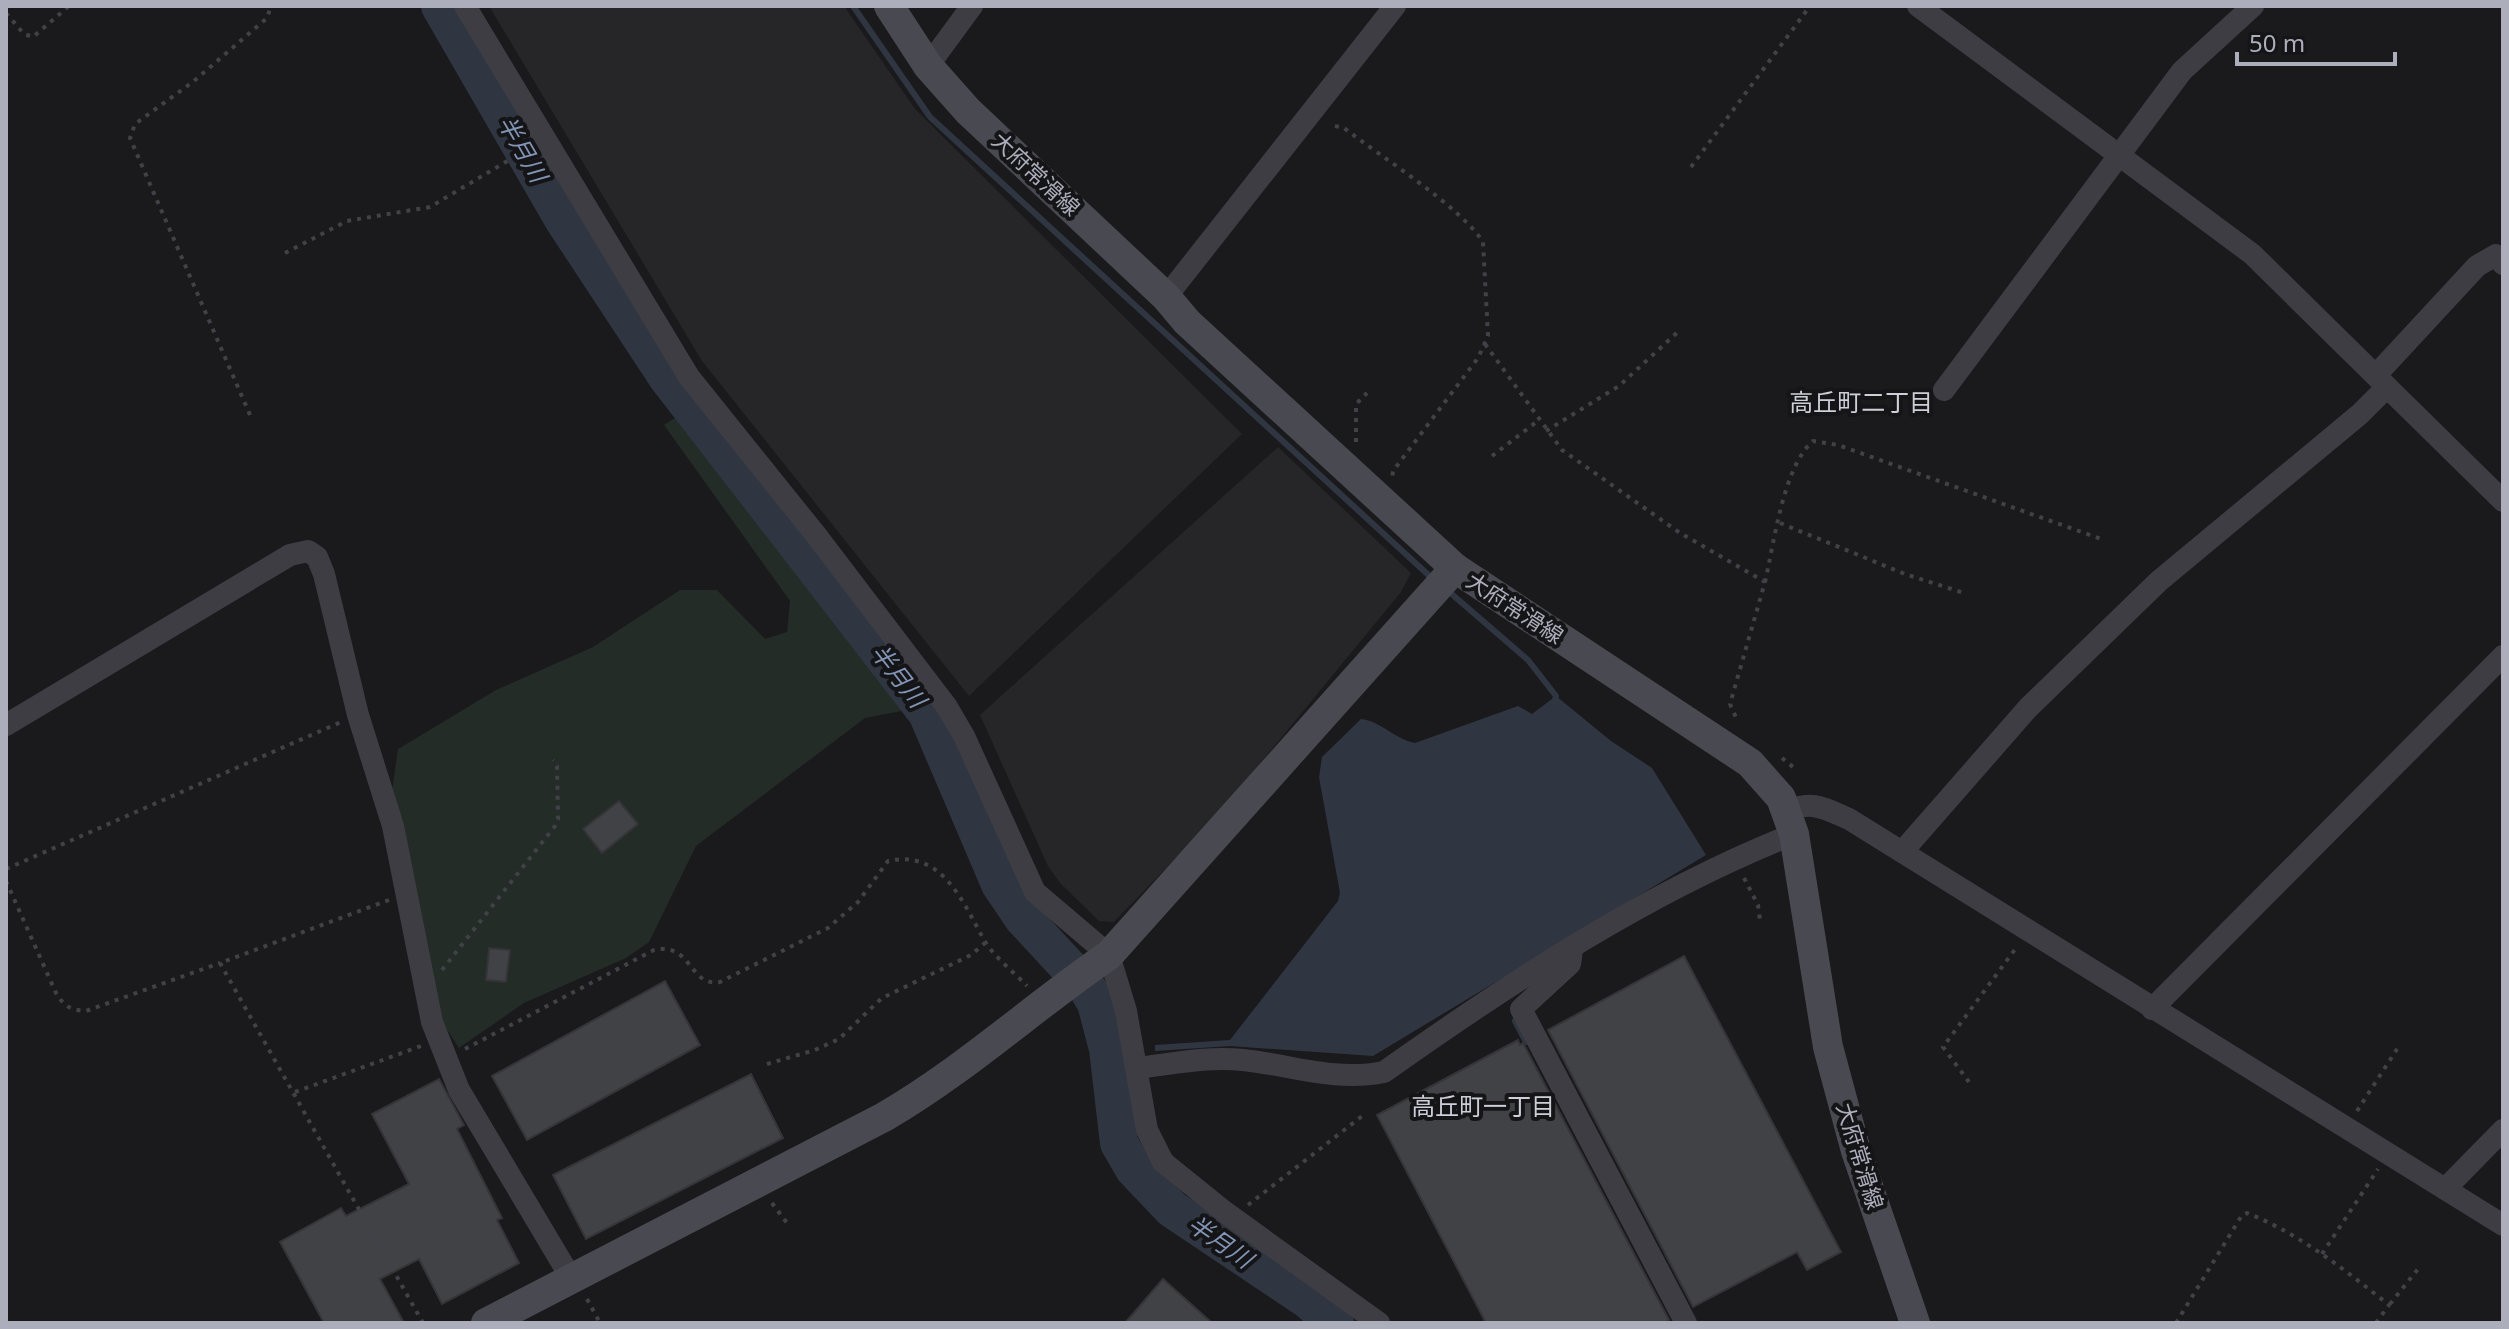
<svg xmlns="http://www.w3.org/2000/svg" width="2509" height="1329" font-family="'Noto Sans','Noto Sans JP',sans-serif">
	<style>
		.built { fill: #262629 }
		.green { fill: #232c26 }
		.water { fill: #2f3641 }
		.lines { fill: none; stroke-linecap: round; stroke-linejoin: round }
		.stream { stroke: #2f3641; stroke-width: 6 }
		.river { stroke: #2f3641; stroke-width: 38 }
		.building { fill: #414246; stroke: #353438; stroke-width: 2 }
		.path { stroke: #414148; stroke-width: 4; stroke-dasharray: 4 6; stroke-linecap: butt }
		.street { stroke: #3d3d43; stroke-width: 22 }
		.secondary { stroke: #494951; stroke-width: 30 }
		.labels { text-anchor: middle; stroke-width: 8; stroke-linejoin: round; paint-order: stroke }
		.street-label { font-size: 22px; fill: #acaebc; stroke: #151517 }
		.water-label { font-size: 24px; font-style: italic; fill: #8395b6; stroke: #151517 }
		.neighbourhood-label { font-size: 24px; fill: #cdced8; stroke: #151517 }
	</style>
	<rect width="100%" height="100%" fill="#1a1a1c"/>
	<g class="built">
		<polygon points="489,6 844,6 915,109 1242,434 969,696 702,361"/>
		<polygon points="1278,447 1411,573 1401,592 1221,811 1114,922 1099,921 1060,883 1048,866 980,715"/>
	</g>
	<polygon class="green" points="681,414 917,708 865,718 696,846 649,942 626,958 524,1003 459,1048 442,1022 392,791 398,749 496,690 593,647 680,590 717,590 765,639 787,632 790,601 664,425"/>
	<path class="water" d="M1556,696L1611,741L1652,768L1706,855L1373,1056L1230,1046L1155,1051V1045L1230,1040L1338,901L1340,893L1319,777L1322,757L1361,719C1381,721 1394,739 1415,743L1518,706L1532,714Z"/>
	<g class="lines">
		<g class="stream">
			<polyline points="853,6 930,117 1435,581"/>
			<polyline points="1447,590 1528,660 1556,696 1554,704"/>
			<polyline points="1515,1021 1526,1042"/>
		</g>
		<polyline class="river" points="440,6 563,219 667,377 927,713 1000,884 1023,918 1086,986 1096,1003 1108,1049 1119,1143 1134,1169 1172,1209 1308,1300 1335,1323"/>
	</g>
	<g class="building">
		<polygon points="619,801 638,824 602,853 583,829"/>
		<polygon points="489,948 510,950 506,982 486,980"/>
		<polygon points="1684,956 1841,1252 1807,1270 1797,1252 1693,1307 1548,1030"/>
		<polygon points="665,981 700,1045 527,1140 492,1076"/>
		<polygon points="1518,1040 1520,1045 1523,1043 1669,1320 1664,1323 1486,1323 1377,1115"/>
		<polygon points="751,1074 783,1138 586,1239 553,1175"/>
		<polygon points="439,1079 464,1125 457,1129 502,1218 497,1220 519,1263 442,1304 419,1259 380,1279 404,1323 324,1323 280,1242 341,1208 346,1216 409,1184 372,1114"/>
		<polygon points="1163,1279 1212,1323 1125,1323"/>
	</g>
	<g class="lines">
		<g class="path">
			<polyline points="6,13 24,34 33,37 69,6"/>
			<path d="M1335,126L1344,128C1380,156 1461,207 1483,242L1488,336L1478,358L1393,471L1392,479"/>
			<polyline points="1691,167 1810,6"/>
			<polyline points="285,253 347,221 430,207 526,150"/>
			<polyline points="1485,344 1562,450 1680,533 1765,582 1730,704 1738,722"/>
			<polyline points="250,415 130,138 135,124 194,81 267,18 271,6"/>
			<polyline points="1546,431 1619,386 1681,329"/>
			<polyline points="1356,442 1356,404 1367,393"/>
			<polyline points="1492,456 1539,420"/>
			<polyline points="1780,523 1905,574 1964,593"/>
			<path d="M1765,582C1774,544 1783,467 1813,441L1838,445L2104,540"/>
			<polyline points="1782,758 1793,767 1793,772"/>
			<polyline points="6,869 341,722"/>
			<polyline points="1744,878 1758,905 1760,920"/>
			<path d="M6,881L56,993C64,1006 70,1010 86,1011L220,963"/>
			<polyline points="389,900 220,963 423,1323"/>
			<polyline points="442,970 555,826 558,819 557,766 553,760"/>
			<path d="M465,1049L654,950C693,942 688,987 720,982L828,928L858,902L888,861C942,849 963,902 984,940C994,957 1014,972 1027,986"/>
			<polyline points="767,1064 815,1050 839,1039 882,998 971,955 985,943"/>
			<polyline points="1969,1082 1943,1047 2016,948"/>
			<polyline points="295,1092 421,1046"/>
			<polyline points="2357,1111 2399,1046"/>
			<polyline points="772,1203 787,1223"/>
			<polyline points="1248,1205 1366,1113"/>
			<polyline points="2322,1254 2378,1169"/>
			<polyline points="587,1299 600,1323"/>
			<polyline points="2390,1304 2418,1269"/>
			<path d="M2176,1323L2242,1215L2247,1213C2300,1234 2345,1270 2389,1305L2376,1323"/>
		</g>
		<g class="street">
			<polyline points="465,6 689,377 816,535 947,707 964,736 1035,892 1109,955 1126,1011 1147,1130 1163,1162 1225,1212 1379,1323"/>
			<polyline points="1918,6 2252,254 2503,501"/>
			<polyline points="928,66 972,6"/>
			<polyline points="1166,297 1395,6"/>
			<polyline points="2376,375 2477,266 2496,255 2503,264"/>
			<polyline points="1944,390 2182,71 2253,6"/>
			<polyline points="6,725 290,555 308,551 317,557 324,574 358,715 393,826 432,1022 459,1090 571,1278"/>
			<path d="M1787,812C1811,799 1826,809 1849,819L2503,1225"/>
			<polyline points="1902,852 2028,708 2159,581 2360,414 2387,387"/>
			<polyline points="1572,950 1570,964 1521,1009 1686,1323"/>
			<polyline points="2152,1009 2503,656"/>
			<path d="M1138,1068C1172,1064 1208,1056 1243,1060C1291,1065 1335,1082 1384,1072C1511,982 1649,891 1794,834"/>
			<polyline points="2445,1189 2503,1130"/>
		</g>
		<g class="secondary">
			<polyline points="889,6 928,66 968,111 1166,297 1187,322 1455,568 1750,763 1781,798 1794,834 1828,1047 1856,1151 1915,1323"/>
			<path d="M486,1323L884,1117C965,1070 1033,1007 1109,955L1455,568"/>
		</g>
	</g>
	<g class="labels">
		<g class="street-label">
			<text transform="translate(1036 174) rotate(43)" y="8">大府常滑線</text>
			<text transform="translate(1515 608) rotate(33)" y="8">大府常滑線</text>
			<text transform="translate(1860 1156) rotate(73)" y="8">大府常滑線</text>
		</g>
		<g class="water-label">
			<text transform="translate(522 149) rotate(60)" y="8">半月川</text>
			<text transform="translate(898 676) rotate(52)" y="8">半月川</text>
			<text transform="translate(1220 1242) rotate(35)" y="8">半月川</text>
		</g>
		<g class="neighbourhood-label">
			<text x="1861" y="411">高丘町二丁目</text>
			<text x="1483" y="1115">高丘町一丁目</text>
		</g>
	</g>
	<rect width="2509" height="1329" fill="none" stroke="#acaebc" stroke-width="16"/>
	<path d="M2237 52v12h158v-12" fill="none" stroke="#acaebc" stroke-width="4"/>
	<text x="2249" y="52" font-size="24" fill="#acaebc" stroke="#151517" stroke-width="6" paint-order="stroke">50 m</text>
</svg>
